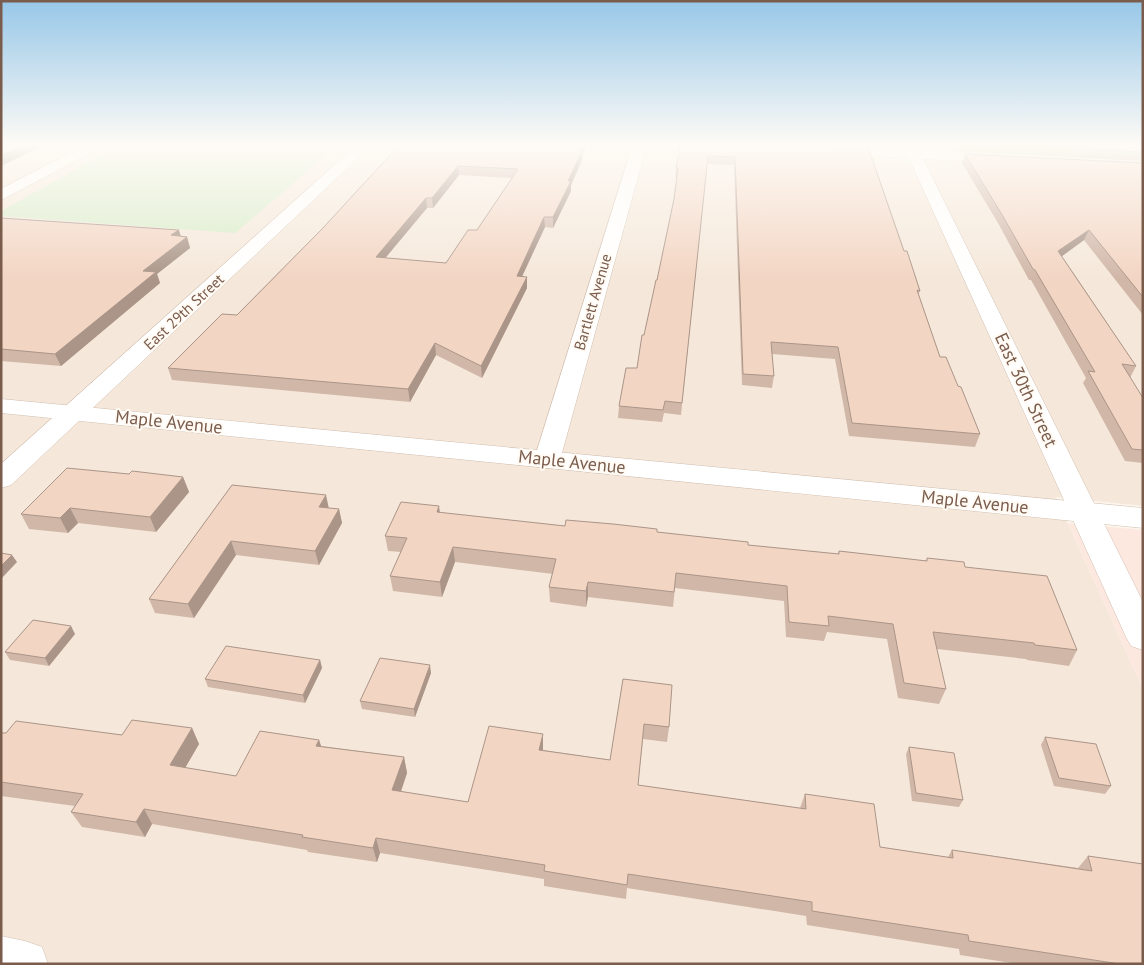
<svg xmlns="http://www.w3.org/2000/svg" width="1144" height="965" font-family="'PT Sans',sans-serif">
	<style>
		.residential { fill: #f5e8da }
		.commercial { fill: #fde8e0 }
		.green { fill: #d8ecc9 }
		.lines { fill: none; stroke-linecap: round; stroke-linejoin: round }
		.minor-casing { stroke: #d1beb0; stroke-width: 1 }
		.tertiary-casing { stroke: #d1beb0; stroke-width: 1 }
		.minor { fill: #fff; fill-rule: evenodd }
		.tertiary { fill: #fff; fill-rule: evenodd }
		.wall { fill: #d1b7a8; fill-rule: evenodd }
		.shaded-wall { fill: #aa9588 }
		.building { fill: #f3d5c3; stroke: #aa9588; fill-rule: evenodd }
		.labels { text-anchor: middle; stroke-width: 4; stroke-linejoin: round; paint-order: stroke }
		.far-street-label { font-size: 15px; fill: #7a5c4d; stroke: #fffaf3 }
		.street-label { font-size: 18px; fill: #7a5c4d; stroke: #fffaf3 }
	</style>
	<rect width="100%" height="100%" fill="#fdf6ec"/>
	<polygon class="residential" points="1,144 1143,144 1143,506 1056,497 1143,689 1143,964 1,964"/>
	<polygon class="commercial" points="1068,523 1143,530 1143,689"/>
	<polygon class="green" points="122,144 339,144 235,233 1,216 1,211"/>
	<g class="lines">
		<defs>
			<g id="minor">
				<polygon points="87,144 104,144 102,147 1,200 1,189"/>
				<polygon points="358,144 373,144 11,485 1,488 1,464"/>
				<polygon points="633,144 647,144 560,460 556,466 547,468 538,466 534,460"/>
				<polygon points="902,144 916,144 919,150 1000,155 1005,156 1007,159 1005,162 1000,163 923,159 1143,602 1143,650 1131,646 1126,637 909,158 834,154 829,153 827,150 829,147 834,146 905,150"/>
				<polygon points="1,936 25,941 42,947 48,964 1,964"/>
			</g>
			<polygon id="tertiary" points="1,399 1143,508 1143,528 1,413"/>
		</defs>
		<use href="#minor" class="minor-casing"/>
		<use href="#tertiary" class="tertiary-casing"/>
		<use href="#minor" class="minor"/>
		<use href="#tertiary" class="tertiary"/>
	</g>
	<g class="wall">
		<path d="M403,144H588L582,155V160L571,185V191L553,228L545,227L522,277H527V288L482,378L436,355L410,402L172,380L168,368L237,315L322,229ZM459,175L512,178L477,230L446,263L385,258L427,208H433Z"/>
		<polygon points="681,144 748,144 904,251 920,291 918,295 940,357 958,386 980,434 975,447 849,436 835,359 772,354 774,376 772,388 742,385 734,165 707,164 681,415 664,413 662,422 618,418 619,406 637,368 657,280 674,199 677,177 675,177 676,168"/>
		<polygon points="816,144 863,144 862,146"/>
		<polygon points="952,144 1143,144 1143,161 956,151"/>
		<polygon points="965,154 1143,163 1143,315 1084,240 1062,256 1136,366 1130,378 1143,398 1143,463 1125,461 1083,383 1086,378 1031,280 1029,280 998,223 962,163"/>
		<polygon points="1,218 187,237 190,248 157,274 160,283 61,366 1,361"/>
		<polygon points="129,474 183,477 189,492 156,532 78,523 68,533 29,529 21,514"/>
		<polygon points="232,485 329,508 339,509 342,523 319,565 236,555 194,618 155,613 149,599"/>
		<polygon points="440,513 565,526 657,533 748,545 838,554 839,551 926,561 927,558 965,567 1077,650 1069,666 1027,660 1026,659 937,649 946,689 939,704 898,698 887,639 827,632 824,641 786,637 784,601 675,588 673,607 588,597 586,607 550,602 549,587 553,574 455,562 442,597 393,591 390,576 401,552 388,551 385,536"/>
		<polygon points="75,634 49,666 10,660 5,652"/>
		<polygon points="320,660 322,668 305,703 208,687 205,679"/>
		<polygon points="431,673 415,717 362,709 360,701"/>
		<polygon points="623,679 669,727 667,742 643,739 638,785 800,808 805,794 880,847 948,857 952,850 1078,868 1088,856 1143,964 1018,964 960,955 959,949 807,925 806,916 627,888 626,899 544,886 544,879 380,853 377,862 308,852 307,850 152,824 145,837 82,827 71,812 75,806 1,796 1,733 122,735 192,728 199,744 185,768 236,776 319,740 321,746 404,757 407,773 401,792 468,802 543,734 543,750 610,760"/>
		<polygon points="1045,737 1111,786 1105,794 1054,786 1041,745"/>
		<polygon points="909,747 963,800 959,807 912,801 906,754"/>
	</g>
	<g class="shaded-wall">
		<polygon points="25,144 47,144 1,166 1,155"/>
		<polygon points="583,144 588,144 582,155 582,160 571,185 571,191 553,228 553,217 568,181 579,151"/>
		<polygon points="458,166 459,175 433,208 432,198"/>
		<polygon points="426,198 427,208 377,268 376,257"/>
		<polygon points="544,217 545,227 517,287 517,276"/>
		<polygon points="179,230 182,241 187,237 190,248 157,274 160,283 61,366 55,354 143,271 171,235"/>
		<polygon points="1089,230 1084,240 1054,262 1058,251"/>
		<polygon points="527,277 527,288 482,378 481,366"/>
		<polygon points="435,343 436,355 410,402 408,389"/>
		<polygon points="183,477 189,492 156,532 150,517"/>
		<polygon points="326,495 329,509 319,507"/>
		<polygon points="439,506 441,521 437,512"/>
		<polygon points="70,508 78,523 68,533 60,518"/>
		<polygon points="339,509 342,523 319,565 315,551"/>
		<polygon points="231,541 236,555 194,618 188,604"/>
		<polygon points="453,547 455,562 442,597 440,582"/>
		<polygon points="12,555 17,562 1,579 1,566"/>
		<polygon points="588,582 588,597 586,607 586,591"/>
		<polygon points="71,626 75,634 49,666 45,658"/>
		<polygon points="320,660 322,668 305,703 303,695"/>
		<polygon points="430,665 431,673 415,717 414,709"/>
		<polygon points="192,728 199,744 178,780 170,765"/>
		<polygon points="543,734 543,749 540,765 539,750"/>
		<polygon points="319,740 324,755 316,746"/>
		<polygon points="404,757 407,773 396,805 392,790"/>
		<polygon points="144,809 152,824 145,837 136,822"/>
		<polygon points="376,838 380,853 377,862 373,848"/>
	</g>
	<g class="building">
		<polygon points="1,144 25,144 1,155"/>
		<path d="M403,144H583L579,151H582L568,181H571L553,217H544L517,276L527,277L481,366L435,343L408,389L168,368L222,314L237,315L322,229L391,154ZM458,166L518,169L477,230H468L446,263L376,257L426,198H432Z"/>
		<polygon points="681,144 748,144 869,150 904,251 907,251 920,291 917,290 940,357 946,357 958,386 961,387 980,434 852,423 838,347 771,342 774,376 743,374 735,157 708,156 682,403 665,401 663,410 619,406 626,368 637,368 642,335 644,335 656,280 657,280 674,199 678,168 676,168"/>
		<polygon points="990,144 1143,144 1143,152"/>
		<polygon points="965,154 1143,163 1143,297 1089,230 1058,251 1136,366 1122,364 1143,398 1143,450 1132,449 1088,371 1095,372 1035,270 1033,269 1001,213"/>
		<polygon points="1,218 179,230 171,235 187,237 143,271 156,272 55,354 1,349"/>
		<polygon points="67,468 129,474 132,471 183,477 150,517 70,508 60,518 21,514"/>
		<polygon points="232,485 326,495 319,507 339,509 315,551 231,541 188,604 149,599"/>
		<polygon points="401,502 439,506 437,512 565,526 566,520 613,524 657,529 657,532 748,542 748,545 839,554 839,551 927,561 927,558 964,562 965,567 1047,576 1077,650 1035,645 1034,643 933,632 946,689 904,683 893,624 828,616 829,626 789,622 787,586 676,573 674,592 588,582 586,591 549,587 556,559 453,547 440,582 390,576 407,538 385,536"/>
		<polygon points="1,553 12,555 1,566"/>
		<polygon points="33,620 71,626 45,658 5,652"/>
		<polygon points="226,646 320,660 303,695 205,679"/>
		<polygon points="380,658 430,665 414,709 360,701"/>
		<polygon points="623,679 672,685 669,727 644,724 638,785 806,809 805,794 874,804 880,847 953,858 952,850 1092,871 1088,856 1143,864 1143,964 1120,964 969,941 968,935 812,911 812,902 628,874 627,885 544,871 545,865 376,838 373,848 302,837 303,835 144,809 136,822 71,812 83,794 1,782 1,733 6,733 16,721 122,735 132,720 192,728 170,765 236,776 260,731 319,740 316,746 404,757 392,790 468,802 489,726 543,734 539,750 610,760"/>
		<polygon points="1045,737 1096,744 1111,786 1059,778"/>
		<polygon points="909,747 954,753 963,800 916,793"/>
	</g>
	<linearGradient id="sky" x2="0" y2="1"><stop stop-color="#97c7e8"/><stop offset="0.52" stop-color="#fefbf6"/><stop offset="1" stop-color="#fefbf6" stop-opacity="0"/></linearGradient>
	<rect width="1144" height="279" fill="url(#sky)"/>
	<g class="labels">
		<g class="far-street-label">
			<text transform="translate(593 302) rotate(-74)" y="5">Bartlett Avenue</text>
			<text transform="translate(184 312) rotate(-43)" y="5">East 29th Street</text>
		</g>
		<g class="street-label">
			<text transform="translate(1026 390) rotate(65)" y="6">East 30th Street</text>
			<text transform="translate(169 422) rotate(6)" y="6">Maple Avenue</text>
			<text transform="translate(572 462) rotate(6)" y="6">Maple Avenue</text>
			<text transform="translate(975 502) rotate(6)" y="6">Maple Avenue</text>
		</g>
	</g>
	<rect width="1144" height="965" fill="none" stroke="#7a5c4d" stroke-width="5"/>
</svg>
